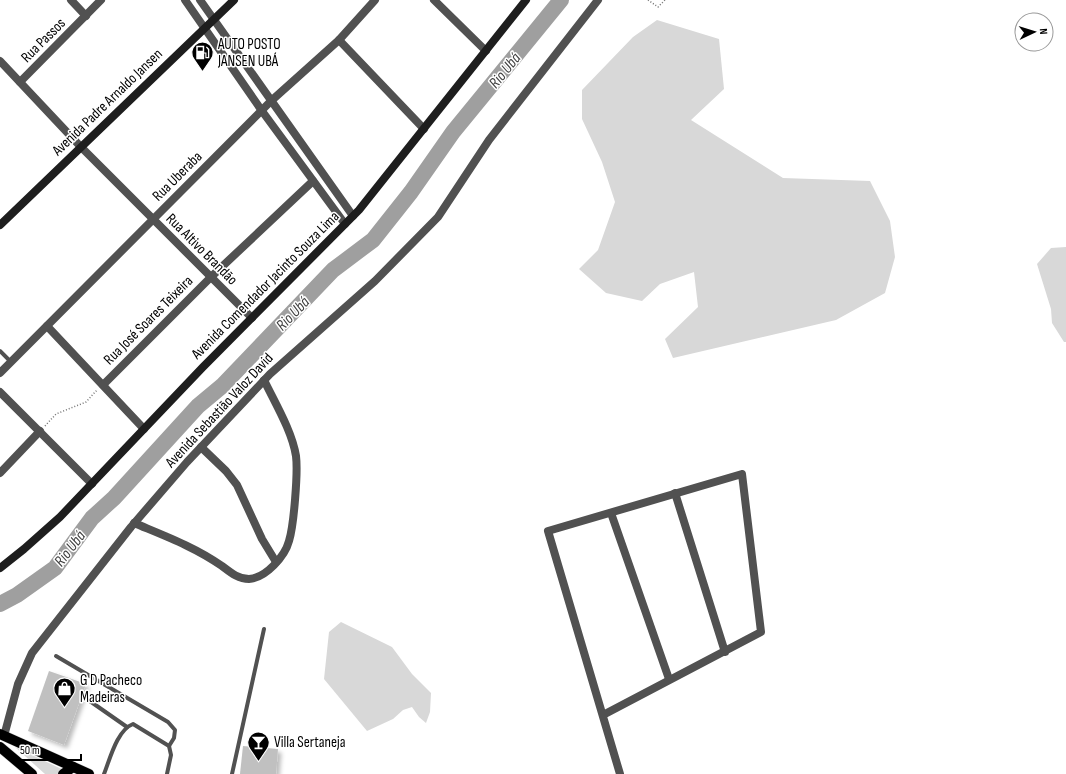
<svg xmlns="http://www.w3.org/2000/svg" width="1066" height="774" font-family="'Sofia Sans Condensed',sans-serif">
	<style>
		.green { fill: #d8d8d8 }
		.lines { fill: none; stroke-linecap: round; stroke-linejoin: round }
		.river { stroke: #9f9f9f; stroke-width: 16 }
		.building { fill: #c0c0c0; filter: url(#shadow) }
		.primary-casing { stroke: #dbdbdb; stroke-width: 11 }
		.path { stroke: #737373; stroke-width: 1.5; stroke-dasharray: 1 2; stroke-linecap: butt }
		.lane { stroke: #515151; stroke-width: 4 }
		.street { stroke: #515151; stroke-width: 8 }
		.secondary { stroke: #1e1e1e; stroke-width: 8 }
		.primary { stroke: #000; stroke-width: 10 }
		.labels { text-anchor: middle; stroke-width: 3; stroke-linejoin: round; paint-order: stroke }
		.street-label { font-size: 15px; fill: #000; stroke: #fff }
		.poi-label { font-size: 15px; fill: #000; stroke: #fff; text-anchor: start }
		.water-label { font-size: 16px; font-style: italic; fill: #404040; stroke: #fff }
	</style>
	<defs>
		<filter id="shadow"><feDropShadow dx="3.5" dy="3.5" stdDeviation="2" flood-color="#0004"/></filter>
	</defs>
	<rect width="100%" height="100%" fill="#fff"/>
	<g class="green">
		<polygon points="657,20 719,39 724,89 691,120 783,178 870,181 890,221 895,257 885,293 836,320 673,358 665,339 698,307 694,272 660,284 642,301 606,293 579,269 598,250 615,202 602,162 582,119 582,90 633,37"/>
		<polygon points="1066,247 1066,342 1064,342 1052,323 1051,309 1037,264 1051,248"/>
		<polygon points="341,622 392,647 412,674 431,693 430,712 426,723 419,717 412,707 403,710 393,719 367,731 324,679 329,632"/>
		<polygon points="15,747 68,772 72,774 45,774"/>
	</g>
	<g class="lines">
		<polyline class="river" points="0,604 17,595 55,568 92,518 114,498 198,406 222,386 333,270 373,240 411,192 453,132 561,0"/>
	</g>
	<g class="building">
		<polygon points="49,671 86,684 64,745 28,731"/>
		<polygon points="243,746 278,749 276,774 240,774"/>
	</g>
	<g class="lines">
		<defs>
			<g id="primary">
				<polyline points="0,734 89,774"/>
				<polyline points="0,747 32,774"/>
				<polyline points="63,774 73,767"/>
			</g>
		</defs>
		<use href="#primary" class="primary-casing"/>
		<g class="path">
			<polyline points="648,0 658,7 665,0"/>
			<polyline points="45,426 56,414 86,402 97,390"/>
		</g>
		<g class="lane">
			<polyline points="0,351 11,362"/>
			<polyline points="56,656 168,722 175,730 174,738 169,746"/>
			<polyline points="84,697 127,727"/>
			<path d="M104,774C110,759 117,730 133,724L169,746L171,755L167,774"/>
			<polyline points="232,774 264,629"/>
		</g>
		<g class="street">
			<polyline points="71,0 86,16"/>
			<polyline points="185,0 262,111 345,224"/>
			<polyline points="200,0 353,216"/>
			<polyline points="434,0 486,51"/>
			<polyline points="339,40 424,129"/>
			<polyline points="0,61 80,146 252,318"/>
			<polyline points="20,82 101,0"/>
			<polyline points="47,326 144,429"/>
			<polyline points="0,373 271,101 339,40 375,0"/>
			<polyline points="103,385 211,277 313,181"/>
			<polyline points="0,392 92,484"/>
			<polyline points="201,447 226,471 237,485 262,539 276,562"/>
			<polyline points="0,473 40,431"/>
			<polyline points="675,493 725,652"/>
			<polyline points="611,513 669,679"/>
			<path d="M134,523C165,536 195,547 222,566C230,572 238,579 249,579C266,578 285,556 289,541C294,525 298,472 296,456C292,431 275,403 264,380"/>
			<polyline points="603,715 761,632 742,474 548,531 620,774"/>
			<polyline points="4,736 18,684 32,653 131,527 187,462 270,374 375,281 438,217 489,140 598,0"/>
		</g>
		<g class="secondary">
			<polyline points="0,225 234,0"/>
			<polyline points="0,568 24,549 60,517 203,367 359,210 526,0"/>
		</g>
		<use href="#primary" class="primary"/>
	</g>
	<defs>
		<symbol id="fuel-pin" viewBox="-11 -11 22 30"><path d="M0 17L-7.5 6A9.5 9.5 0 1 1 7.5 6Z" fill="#000" stroke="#fff"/><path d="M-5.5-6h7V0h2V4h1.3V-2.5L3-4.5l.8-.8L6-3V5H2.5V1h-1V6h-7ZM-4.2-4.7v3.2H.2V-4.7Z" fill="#fff"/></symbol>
		<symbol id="shop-pin" viewBox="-11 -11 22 30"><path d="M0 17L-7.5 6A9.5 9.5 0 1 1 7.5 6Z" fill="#000" stroke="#fff"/><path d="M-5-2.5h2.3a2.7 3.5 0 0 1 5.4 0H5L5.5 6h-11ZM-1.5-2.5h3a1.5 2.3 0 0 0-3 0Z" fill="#fff"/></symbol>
		<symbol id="bar-pin" viewBox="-11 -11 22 30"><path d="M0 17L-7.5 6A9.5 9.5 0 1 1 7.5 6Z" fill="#000" stroke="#fff"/><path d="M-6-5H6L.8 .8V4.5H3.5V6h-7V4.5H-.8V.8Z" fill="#fff"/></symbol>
	</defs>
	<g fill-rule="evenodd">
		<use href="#fuel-pin" x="190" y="40" width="25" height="34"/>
		<use href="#shop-pin" x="52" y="676" width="25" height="34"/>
		<use href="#bar-pin" x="246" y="730" width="25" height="34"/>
	</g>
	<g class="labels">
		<g class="street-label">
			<text transform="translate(43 40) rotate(-45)" y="5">Rua Passos</text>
			<text transform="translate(107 102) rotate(-44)" y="5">Avenida Padre Arnaldo Jansen</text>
			<text transform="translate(177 176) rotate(-45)" y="5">Rua Uberaba</text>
			<text transform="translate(202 249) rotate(45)" y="5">Rua Altivo Brandão</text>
			<text transform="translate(265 285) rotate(-45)" y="5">Avenida Comendador Jacinto Souza Lima</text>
			<text transform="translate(148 320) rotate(-45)" y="5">Rua José Soares Teixeira</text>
			<text transform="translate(219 410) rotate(-47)" y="5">Avenida Sebastião Valoz David</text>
		</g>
		<g class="poi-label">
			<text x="218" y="49">AUTO POSTO<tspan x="218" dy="17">JANSEN UBÁ</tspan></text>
			<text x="80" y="685">G D Pacheco<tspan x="80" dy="17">Madeiras</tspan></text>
			<text x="274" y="747">Villa Sertaneja</text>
		</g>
		<g class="water-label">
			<text transform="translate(504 70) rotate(-51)" y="6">Rio Ubá</text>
			<text transform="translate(292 313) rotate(-46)" y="6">Rio Ubá</text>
			<text transform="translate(69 548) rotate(-52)" y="6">Rio Ubá</text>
		</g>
	</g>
	<g transform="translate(1034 32) rotate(86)"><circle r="19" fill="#ffffff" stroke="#999999"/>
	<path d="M0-3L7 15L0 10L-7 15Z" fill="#000000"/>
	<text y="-6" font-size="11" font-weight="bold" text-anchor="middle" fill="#000000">N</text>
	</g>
	<path d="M14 754v6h67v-6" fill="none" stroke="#000000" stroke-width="2"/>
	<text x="20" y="754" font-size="12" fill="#000000" stroke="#ffffff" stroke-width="3" paint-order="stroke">50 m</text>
</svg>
